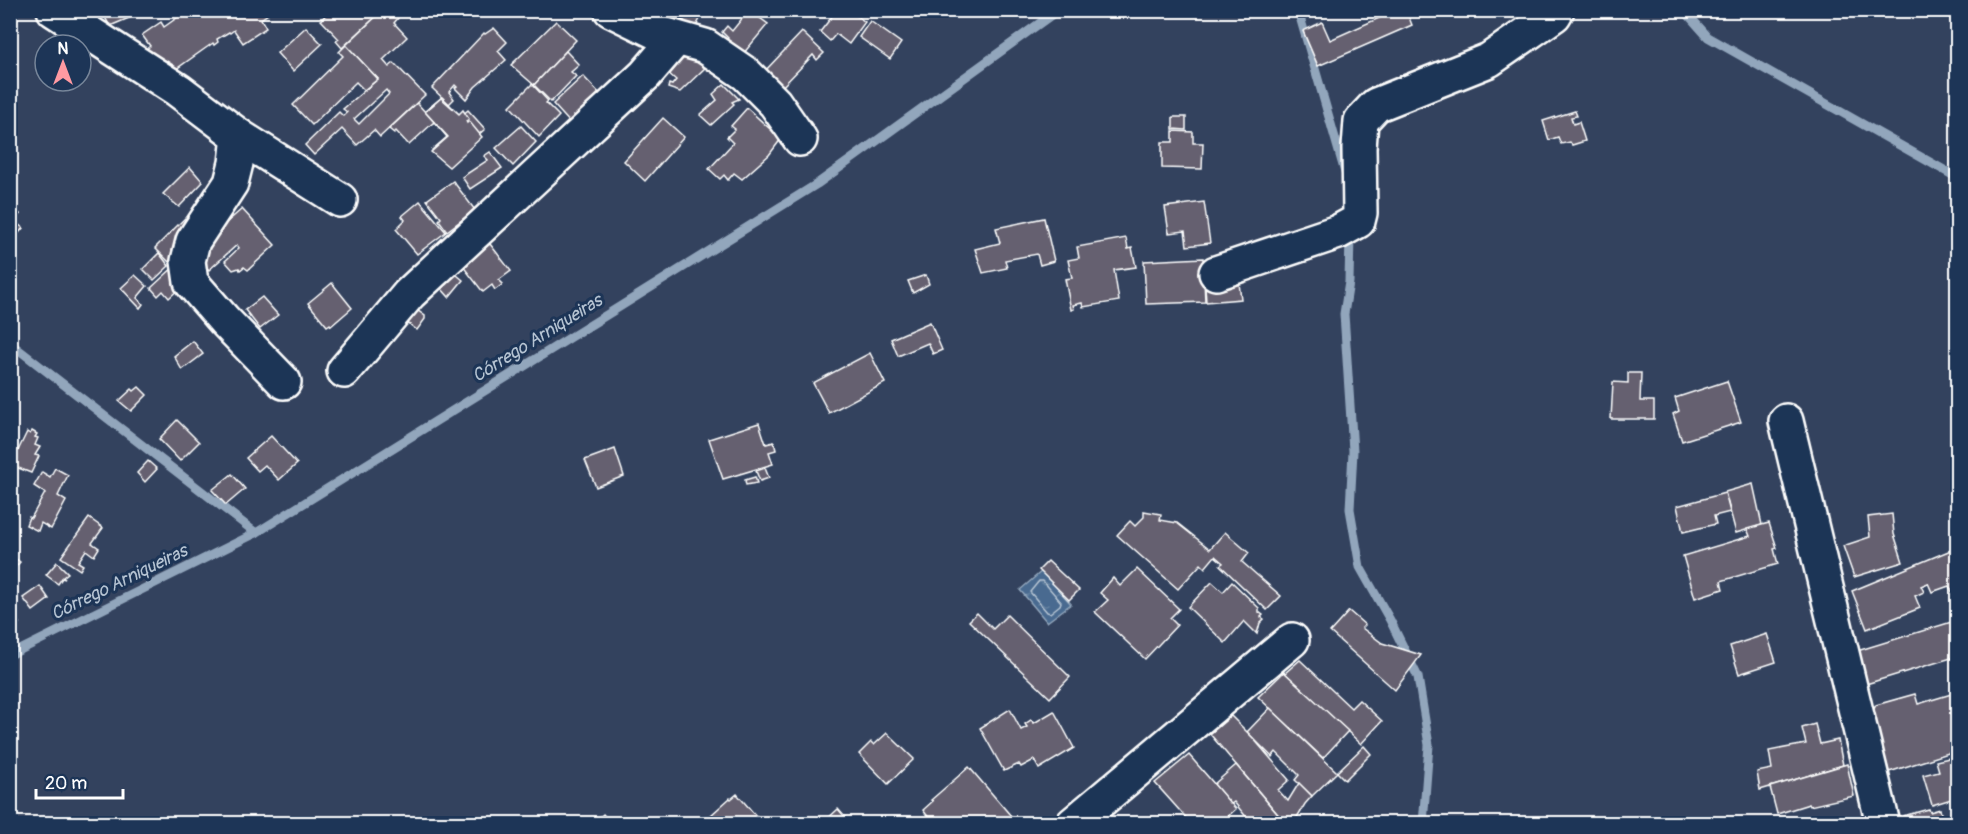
<svg xmlns="http://www.w3.org/2000/svg" width="1968" height="834" font-family="Pangolin,sans-serif">
	<style>
		.water { fill: url(#water-ripples); stroke: #92a6bc; stroke-width: 1.5 }
		.lines { fill: none; stroke-linecap: round; stroke-linejoin: round }
		.shore { stroke: #b6c4d3; stroke-width: 1.5 }
		.stream { stroke: #92a6bc; stroke-width: 9 }
		.building { fill: #656170; stroke: #fff; stroke-width: 1.5; fill-rule: evenodd }
		.minor-casing { stroke: #fff; stroke-width: 38 }
		.minor { stroke: #1d3557; stroke-width: 33 }
		.labels { text-anchor: middle; stroke-width: 6; stroke-linejoin: round; paint-order: stroke }
		.water-label { font-size: 18px; font-style: italic; fill: #b6c4d3; stroke: #1d3557 }
	</style>
	<defs>
		<pattern id="water-ripples" width="26" height="14" patternUnits="userSpaceOnUse" patternTransform="scale(1.5)"><rect width="26" height="14" fill="#496b90"/><path d="M2 4q2-2 4 0t4 0M15 11q2-2 4 0t4 0" fill="none" stroke="#6481a1"/></pattern>
	</defs>
	<rect width="100%" height="100%" fill="#33425e"/>
	<filter id="ink" filterUnits="userSpaceOnUse"><feTurbulence type="fractalNoise" baseFrequency=".0167" numOctaves="2"/><feDisplacementMap in="SourceGraphic" scale="12" xChannelSelector="R" yChannelSelector="G"/><feConvolveMatrix kernelMatrix="1 2 1 2 8 2 1 2 1" color-interpolation-filters="sRGB"/></filter>
	<g filter="url(#ink)">
		<polygon class="water" points="1042,571 1071,604 1047,622 1020,590"/>
		<g class="lines">
			<polygon class="shore" points="1039,581 1043,581 1061,602 1060,605 1050,613 1047,612 1030,592"/>
			<g class="stream">
				<polyline points="1298,10 1346,176"/>
				<polyline points="1684,10 1708,37 1958,178"/>
				<polyline points="1350,234 1349,282 1344,314 1353,451 1350,509 1360,567 1390,620 1418,677 1429,745 1423,824"/>
				<polyline points="10,343 256,533"/>
				<polyline points="10,655 256,533 817,184 1058,10"/>
			</g>
		</g>
		<g class="building">
			<polygon points="75,10 148,10 110,26 102,12 88,22"/>
			<polygon points="188,10 215,10 218,15 224,10 266,10 268,14 261,19 266,28 243,43 234,30 230,33 229,32 217,39 218,42 214,45 213,43 169,74 141,54 150,46 142,35 161,22 164,27"/>
			<polygon points="330,10 383,10 342,48 336,41 339,39 321,20"/>
			<polygon points="667,10 705,10 695,28"/>
			<polygon points="749,10 768,24 738,60 721,46 728,38 722,32 727,26 732,31"/>
			<polygon points="837,10 849,10 865,22 849,44 836,34 830,41 820,32"/>
			<polygon points="1397,10 1406,10 1412,25 1318,66 1303,31 1322,22 1330,40"/>
			<path d="M382,11L386,15L390,11L398,18L394,23L407,37L383,60L389,67L394,63L425,95L380,137L374,130L357,145L342,129L314,155L305,145L339,112L343,116L347,112L343,109L378,79L346,45ZM386,90L389,94L359,124L354,119Z"/>
			<polygon points="556,21 576,40 534,85 511,65"/>
			<polygon points="870,21 901,43 890,59 859,37"/>
			<polygon points="306,27 322,44 293,71 277,53"/>
			<polygon points="494,28 507,42 498,51 506,60 475,87 466,99 455,88 457,87 455,85 449,92 454,99 449,104 432,88 484,33 485,34"/>
			<polygon points="802,32 824,53 817,60 813,55 781,88 764,72"/>
			<polygon points="346,45 378,79 364,90 356,82 312,125 293,105 343,56 339,52"/>
			<polygon points="688,48 710,63 680,92 668,88 669,84 672,85 676,80 666,71"/>
			<polygon points="566,51 579,65 571,72 576,76 551,102 534,85"/>
			<polygon points="583,76 602,96 572,125 553,104"/>
			<polygon points="532,84 548,101 546,103 559,116 539,137 510,106"/>
			<polygon points="724,84 739,99 734,101 732,102 734,104 711,125 700,115 717,100 713,94"/>
			<polygon points="442,97 461,116 468,110 485,129 446,164 432,150 447,137 425,111"/>
			<polygon points="441,98 459,114 463,110 469,119 466,121 467,123 469,121 482,137 449,167 431,152 448,137 425,112"/>
			<polygon points="417,103 434,122 409,145 396,131 394,133 389,129"/>
			<polygon points="747,108 781,139 769,155 742,179 734,173 728,180 724,175 720,179 709,169 733,143 727,137 735,129 731,126"/>
			<polygon points="1575,111 1577,116 1571,117 1573,124 1579,122 1585,141 1572,145 1570,142 1561,144 1558,137 1549,140 1543,121"/>
			<polygon points="1173,117 1186,117 1186,130 1173,129"/>
			<polygon points="663,118 684,137 645,181 624,161"/>
			<polygon points="521,126 536,142 513,166 496,148"/>
			<polygon points="1173,131 1193,132 1193,143 1203,143 1202,169 1162,168 1162,142 1173,142"/>
			<polygon points="490,152 502,168 470,189 462,177 488,160 484,156"/>
			<polygon points="190,167 203,182 179,207 163,194"/>
			<polygon points="453,181 475,210 447,231 439,220 441,218 427,200"/>
			<polygon points="420,201 446,232 417,254 396,229 405,220 402,216"/>
			<polygon points="1204,202 1210,243 1187,246 1185,231 1169,233 1165,207"/>
			<polygon points="10,206 20,214 14,221 23,228 10,244"/>
			<polygon points="242,209 275,245 248,270 244,267 240,270 239,268 233,270 225,261 239,248 237,245 209,270 193,252"/>
			<polygon points="185,218 200,233 170,263 155,248"/>
			<polygon points="1044,218 1054,261 1040,265 1037,254 1005,260 1007,268 983,273 975,249 1000,243 996,228"/>
			<polygon points="1126,238 1128,249 1132,248 1136,267 1114,270 1119,301 1083,307 1082,303 1073,305 1074,309 1071,310 1065,279 1072,278 1068,260 1079,258 1077,247"/>
			<polygon points="490,244 511,271 499,280 503,284 495,290 492,285 483,292 462,265"/>
			<polygon points="159,253 169,266 154,280 143,269"/>
			<polygon points="1203,258 1205,302 1146,304 1144,261"/>
			<polygon points="178,263 191,278 169,298 163,291 158,296 151,288"/>
			<polygon points="446,266 463,280 449,297 432,278"/>
			<polygon points="135,275 147,286 137,298 143,304 140,308 121,288"/>
			<polygon points="926,275 929,284 913,293 908,281"/>
			<polygon points="332,283 352,308 331,326 330,324 327,326 308,303"/>
			<polygon points="1239,283 1241,299 1206,302 1205,286"/>
			<polygon points="262,297 278,315 260,329 245,310"/>
			<polygon points="410,305 425,316 425,319 417,330 405,321"/>
			<polygon points="930,322 942,350 933,354 928,343 898,356 891,339"/>
			<polygon points="193,341 203,354 182,370 174,356"/>
			<polygon points="870,353 885,383 829,413 813,383"/>
			<polygon points="1628,373 1641,373 1640,401 1654,401 1654,419 1611,419 1613,382 1628,383"/>
			<polygon points="1727,381 1741,422 1682,441 1673,414 1679,411 1675,398"/>
			<polygon points="139,387 147,395 131,411 119,401 132,389 134,391"/>
			<polygon points="177,420 199,442 180,461 159,439"/>
			<polygon points="759,423 766,444 774,442 776,450 769,452 773,464 723,479 709,439"/>
			<polygon points="32,431 37,434 35,437 38,438 35,445 40,447 35,455 39,456 31,473 11,465 27,432 30,434"/>
			<polygon points="271,436 297,464 279,480 265,465 258,471 246,458"/>
			<polygon points="615,449 624,476 596,487 585,460"/>
			<polygon points="148,461 157,469 145,482 137,473"/>
			<polygon points="55,468 68,475 58,496 66,501 51,529 41,523 38,531 26,525 29,517 31,518 45,493 34,486 42,472 50,477"/>
			<polygon points="765,468 769,478 760,481 756,471"/>
			<polygon points="232,474 245,489 226,505 212,490"/>
			<polygon points="755,477 757,483 746,485 745,480"/>
			<polygon points="1753,484 1762,525 1736,533 1725,492"/>
			<polygon points="1725,493 1730,512 1714,516 1716,524 1683,532 1677,506"/>
			<polygon points="1144,511 1161,514 1160,520 1177,523 1210,549 1225,532 1249,553 1242,562 1281,596 1267,610 1220,565 1223,563 1215,556 1205,568 1201,564 1178,589 1117,535 1130,521 1135,526 1144,517"/>
			<polygon points="1892,514 1894,534 1903,562 1854,577 1843,546 1870,537 1868,517"/>
			<polygon points="89,518 103,528 92,543 99,548 94,556 86,550 78,562 83,565 80,570 61,557"/>
			<polygon points="1769,523 1777,548 1774,549 1778,564 1721,581 1723,589 1695,598 1683,556 1750,536 1747,529"/>
			<polygon points="1951,550 1958,565 1958,592 1953,594 1949,586 1932,592 1928,583 1921,586 1924,592 1915,596 1920,608 1867,629 1852,591"/>
			<polygon points="10,554 20,562 10,573"/>
			<polygon points="1048,561 1079,590 1069,600 1039,570"/>
			<polygon points="57,562 68,573 63,577 65,579 62,578 58,584 46,575"/>
			<polygon points="1137,569 1179,609 1170,618 1177,625 1145,659 1095,612 1108,600 1100,593 1113,578 1120,586"/>
			<polygon points="1212,582 1223,592 1232,582 1259,608 1259,612 1263,615 1261,617 1264,619 1260,623 1257,634 1244,621 1225,643 1188,607"/>
			<polygon points="40,586 49,599 33,611 23,598"/>
			<polygon points="10,609 19,623 10,628"/>
			<polygon points="1349,611 1365,625 1362,628 1382,643 1421,655 1395,690 1330,632"/>
			<polygon points="977,613 993,629 1007,615 1070,677 1050,698 969,621"/>
			<polygon points="1958,620 1958,656 1866,684 1857,651"/>
			<polygon points="1767,634 1776,662 1739,674 1730,646"/>
			<polygon points="1300,660 1351,708 1359,700 1382,721 1361,744 1285,673"/>
			<polygon points="1284,672 1348,731 1323,758 1258,697"/>
			<polygon points="1958,692 1958,750 1889,772 1874,716 1873,711 1876,705 1915,694 1918,704"/>
			<polygon points="1270,708 1337,772 1312,796 1295,780 1299,775 1276,752 1272,757 1247,732"/>
			<polygon points="1010,709 1021,730 1027,727 1025,724 1031,720 1034,723 1054,711 1074,748 1039,769 1034,760 1021,767 1019,764 1004,771 980,728"/>
			<polygon points="1231,716 1253,738 1289,780 1278,790 1288,801 1299,783 1312,796 1305,804 1293,824 1286,824 1210,734"/>
			<polygon points="1815,724 1820,744 1838,740 1843,765 1760,790 1757,772 1772,769 1769,751 1806,744 1802,728"/>
			<polygon points="887,733 914,759 888,784 859,754 871,742 874,745"/>
			<polygon points="1364,746 1371,754 1345,780 1337,772"/>
			<polygon points="1189,755 1236,809 1219,824 1186,824 1189,821 1155,783"/>
			<polygon points="1958,756 1958,797 1932,805 1923,775 1939,771 1936,761"/>
			<polygon points="1847,764 1854,796 1810,806 1809,804 1777,814 1770,787"/>
			<polygon points="1236,765 1286,824 1252,824 1234,802 1231,804 1214,784"/>
			<polygon points="969,767 1011,816 1002,824 930,824 932,822 923,810 933,801 931,800"/>
			<polygon points="737,794 763,824 701,824 730,798 731,799"/>
			<polygon points="838,809 851,824 822,824"/>
			<polygon points="1929,809 1930,812 1940,809 1942,818 1924,824 1906,824 1903,816"/>
			<polygon points="603,814 611,824 592,824"/>
			<polygon points="1958,814 1958,824 1924,824 1942,818"/>
		</g>
		<g class="lines">
			<defs>
				<g id="minor">
					<polyline points="54,10 178,90 239,136 340,200"/>
					<polyline points="611,10 656,32 705,46 746,74 775,103 800,139"/>
					<polyline points="239,136 236,163 231,183 193,241 188,261 191,282 224,320 284,382"/>
					<polyline points="1216,273 1338,232 1358,221 1360,213 1359,148 1361,121 1376,105 1489,60 1554,15 1557,10"/>
					<polyline points="344,371 409,294 645,75 676,39"/>
					<polyline points="1786,421 1883,824"/>
					<polyline points="1073,824 1292,640"/>
				</g>
			</defs>
			<use href="#minor" class="minor-casing"/>
			<use href="#minor" class="minor"/>
		</g>
	</g>
	<g class="labels">
		<g class="water-label">
			<text transform="translate(537 338) rotate(-32)" y="6">Córrego Arniqueiras</text>
			<text transform="translate(119 582) rotate(-26)" y="6">Córrego Arniqueiras</text>
		</g>
	</g>
	<rect width="1968" height="834" fill="none" stroke="#1d3557" stroke-width="36"/>
	<rect x="18" y="18" width="1932" height="798" fill="none" stroke="#fff" stroke-width="2" filter="url(#ink)"/>
	<g transform="translate(63 63)"><circle r="28" fill="#1d3557" stroke="#77869a" stroke-width="1.5"/>
	<path d="M0-4.5L10 22L0 15L-10 22Z" fill="#ff9aa2"/>
	<text y="-9" font-size="16" font-weight="bold" text-anchor="middle" fill="#ffffff">N</text>
	</g>
	<path d="M36 789v9h87v-9" fill="none" stroke="#ffffff" stroke-width="3"/>
	<text x="45" y="789" font-size="18" fill="#ffffff" stroke="#1d3557" stroke-width="4.5" paint-order="stroke">20 m</text>
</svg>
